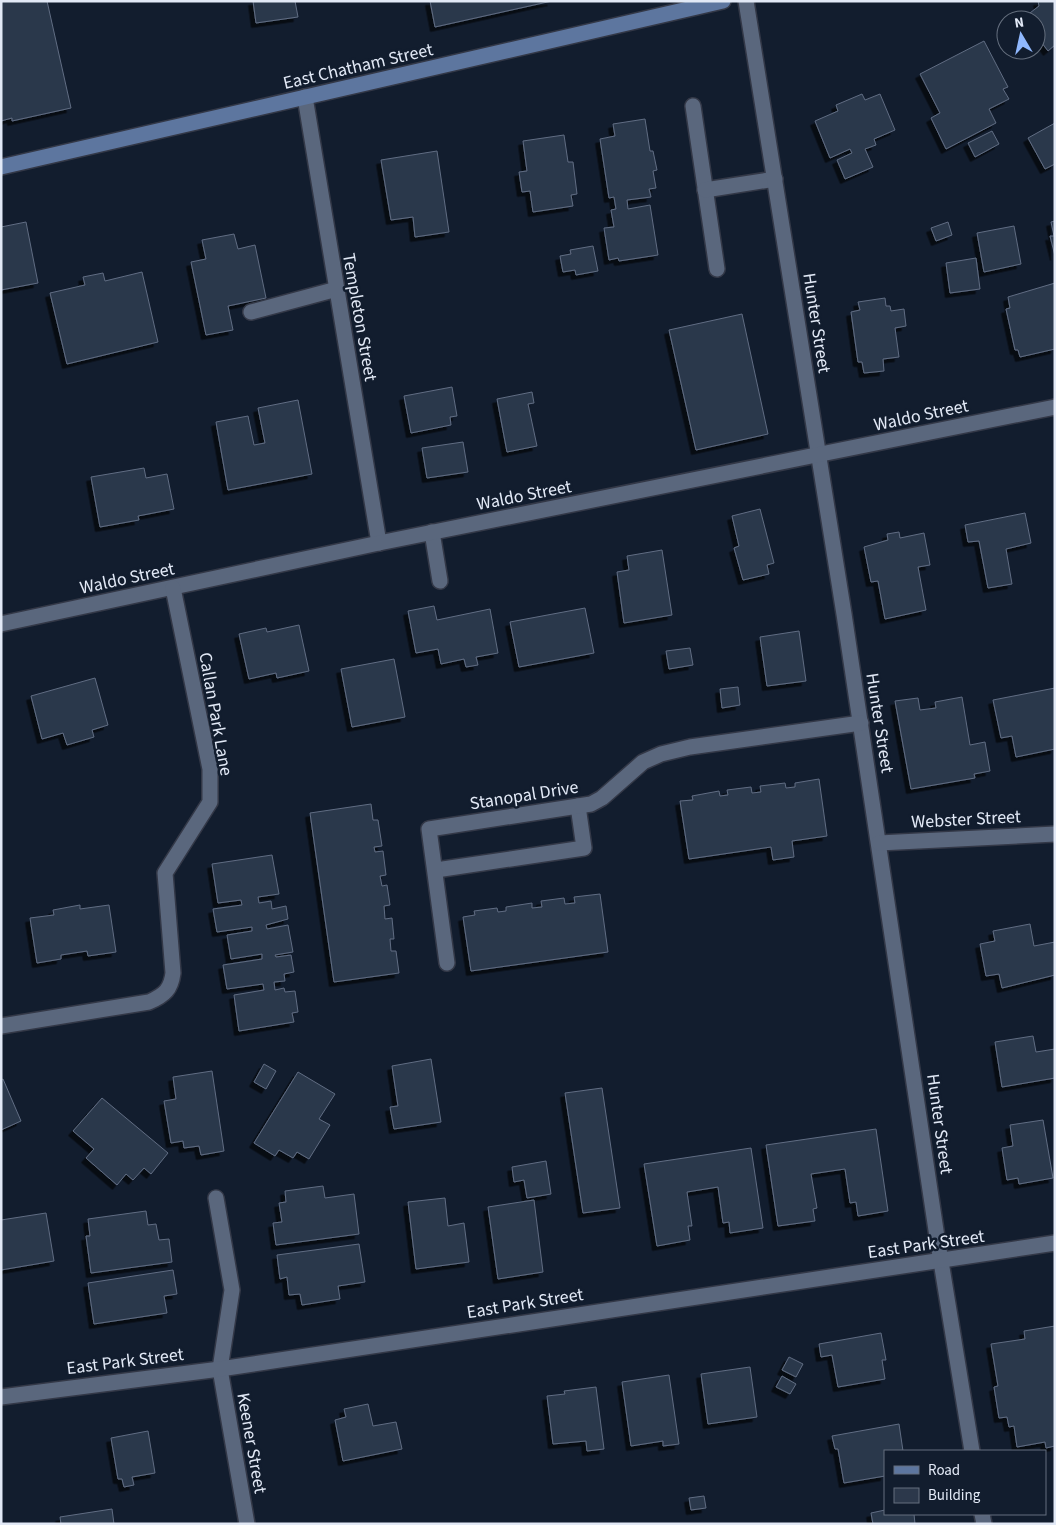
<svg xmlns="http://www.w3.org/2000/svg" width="1056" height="1525" font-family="'Source Sans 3',sans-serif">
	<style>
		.building { fill: #2c384b; stroke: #606d83; filter: url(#shadow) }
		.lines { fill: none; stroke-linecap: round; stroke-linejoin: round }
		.service-casing { stroke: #333847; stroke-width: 18 }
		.minor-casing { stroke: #333847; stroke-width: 18 }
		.secondary-casing { stroke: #333847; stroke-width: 18 }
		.service { stroke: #5a677d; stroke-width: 15 }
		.minor { stroke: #5a677d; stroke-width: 15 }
		.secondary { stroke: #5d769f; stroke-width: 15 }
		.labels { text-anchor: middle; stroke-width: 5; stroke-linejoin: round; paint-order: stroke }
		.street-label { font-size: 18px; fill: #e2e9f6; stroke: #121d2e }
	</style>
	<defs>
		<filter id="shadow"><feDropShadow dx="-4.5" dy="4.5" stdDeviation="0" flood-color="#0009"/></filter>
	</defs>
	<rect width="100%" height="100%" fill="#121d2e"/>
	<g class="building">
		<polygon points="6,1 47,1 71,108 12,121 12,118 1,121 1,2"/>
		<polygon points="253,1 295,1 298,17 256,23"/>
		<polygon points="430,1 552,1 435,27"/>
		<polygon points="1055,1 1055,45 1048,51 1036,35 1036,20 1030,20 1026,16 1039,6 1038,1"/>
		<polygon points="984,41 1008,87 1003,89 1009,99 989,109 996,123 946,149 931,118 940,113 920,74"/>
		<polygon points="862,94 865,100 880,94 895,130 874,139 876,145 865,149 873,167 845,179 837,160 852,153 850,149 830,158 815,121 838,111 836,105"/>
		<polygon points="645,119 650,151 653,151 657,170 653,171 656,188 649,189 651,197 627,200 628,209 650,205 658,255 619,261 618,258 609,260 604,228 614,227 611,210 616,209 614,197 609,198 600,139 615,136 613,124"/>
		<polygon points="1055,123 1055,164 1045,169 1028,138"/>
		<polygon points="992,131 999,144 975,157 968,143"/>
		<polygon points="564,135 568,162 573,162 577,194 571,195 573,206 533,212 530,191 522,192 519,172 527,171 523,141"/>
		<polygon points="437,151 449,232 415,237 413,217 391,220 381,160"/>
		<polygon points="1055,221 1055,256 1050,236 1054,236 1051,222"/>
		<polygon points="26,222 38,283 1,290 1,227"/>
		<polygon points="948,222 952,235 936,241 931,228"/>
		<polygon points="1014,226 1021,264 984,272 977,233"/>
		<polygon points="234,234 238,249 255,245 266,298 228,306 233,330 206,335 191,262 206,259 202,240"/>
		<polygon points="593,246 598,271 576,275 575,270 563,272 560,256 571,254 570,250"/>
		<polygon points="976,258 980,289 950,293 946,263"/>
		<polygon points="142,272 158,342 67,364 50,293 85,285 83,277 103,273 105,281"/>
		<polygon points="1055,283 1055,349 1020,357 1018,350 1015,350 1006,309 1010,308 1008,297"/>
		<polygon points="885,298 886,306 890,306 891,311 904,309 906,326 895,328 899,357 883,359 884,371 864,373 862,362 858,362 851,312 860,310 858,302"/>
		<polygon points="742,314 768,434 696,450 669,330"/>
		<polygon points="452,387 457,416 450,417 451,425 411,433 404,396"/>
		<polygon points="532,392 534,403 528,404 537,446 507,452 497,399"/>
		<polygon points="298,400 312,474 228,490 216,422 248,416 254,445 265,443 258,408"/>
		<polygon points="463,442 468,472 427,478 422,448"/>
		<polygon points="144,468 146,478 167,474 174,509 138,516 139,520 100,527 91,477"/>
		<polygon points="760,509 774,563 767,565 769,574 743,580 734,548 739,546 732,516"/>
		<polygon points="1025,513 1031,543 1006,549 1012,584 988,588 979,541 968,542 965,525"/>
		<polygon points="899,532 900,538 924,533 930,565 918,567 926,610 885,619 878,581 871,582 864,547 888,540 887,534"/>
		<polygon points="662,550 672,615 624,623 617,572 629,570 627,556"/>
		<polygon points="434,606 437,620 490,609 498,653 476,657 478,665 466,667 464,659 441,664 438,649 416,653 408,611"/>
		<polygon points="585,608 594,653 519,667 510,622"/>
		<polygon points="299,625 309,671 277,678 276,673 249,679 239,634 266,628 267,632"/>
		<polygon points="799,631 806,681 767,686 760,637"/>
		<polygon points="690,648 693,665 669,669 666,651"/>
		<polygon points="394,659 405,717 352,727 341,669"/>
		<polygon points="95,678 108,725 92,730 94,737 67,745 63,733 42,739 31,696"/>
		<polygon points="738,687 740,705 722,708 720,689"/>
		<polygon points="1055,688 1055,749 1016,757 1012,736 1001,738 993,700"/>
		<polygon points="962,697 970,745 985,742 990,771 974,774 975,778 911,789 895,701 918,698 920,710 936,708 935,702"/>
		<polygon points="819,779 827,836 792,841 794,857 773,860 771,847 689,859 680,801 693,800 692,796 719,791 720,796 728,795 727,790 751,787 752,793 761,792 760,786 785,783 786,788 795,787 795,783"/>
		<polygon points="371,804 373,820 378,820 382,846 374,847 375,852 383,851 386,875 380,876 382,886 387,885 390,905 384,906 385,919 392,918 394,939 390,939 391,951 396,951 399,973 334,982 310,813"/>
		<polygon points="272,855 279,894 258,897 259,903 271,901 272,909 286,906 288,919 266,925 267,929 288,925 293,952 275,955 276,957 291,955 294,972 284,974 285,981 274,982 275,990 284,988 285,992 295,991 298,1012 292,1013 294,1022 239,1031 234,995 264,990 263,984 227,989 223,965 262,959 262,954 231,959 227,935 252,931 252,927 217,932 213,909 242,905 241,900 218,903 212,864"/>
		<polygon points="600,894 608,952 471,971 463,917 475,915 474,911 497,908 498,912 506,911 506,907 532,903 532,908 542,907 541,901 564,898 565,904 575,903 574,897"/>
		<polygon points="80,905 80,909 109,905 116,952 88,956 87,951 61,955 61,959 37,963 30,918 54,915 53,910"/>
		<polygon points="1030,924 1034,946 1055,942 1055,975 1002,988 999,974 986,976 980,944 995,941 993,931"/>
		<polygon points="1033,1036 1036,1052 1055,1049 1055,1078 1002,1087 995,1042"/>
		<polygon points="431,1059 441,1122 394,1129 390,1107 398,1106 392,1066"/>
		<polygon points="264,1064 276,1071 266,1089 254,1082"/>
		<polygon points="212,1071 224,1151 201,1155 199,1146 184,1148 183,1141 171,1143 164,1101 176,1099 173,1077"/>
		<polygon points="298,1072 335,1094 319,1119 330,1125 309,1159 297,1152 293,1158 279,1150 275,1156 254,1143"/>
		<polygon points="3,1079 21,1121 1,1130 1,1080"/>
		<polygon points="602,1088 620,1208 583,1213 565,1093"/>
		<polygon points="102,1098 168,1153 151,1174 144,1168 133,1180 126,1174 117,1185 86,1158 94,1149 73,1131"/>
		<polygon points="1043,1120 1053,1178 1019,1184 1018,1178 1007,1180 1002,1148 1013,1146 1010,1125"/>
		<polygon points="876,1129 888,1211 858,1216 856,1202 850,1203 845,1169 811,1174 817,1208 813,1209 815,1221 778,1226 766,1145"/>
		<polygon points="751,1148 763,1228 730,1233 729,1222 723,1223 718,1187 687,1192 692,1226 688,1226 690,1240 657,1246 644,1164"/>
		<polygon points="546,1161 551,1194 527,1198 524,1180 514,1182 512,1167"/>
		<polygon points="323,1186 325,1198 354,1194 359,1234 276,1245 273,1223 282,1222 279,1203 286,1202 285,1191"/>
		<polygon points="445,1198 448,1226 464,1223 469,1262 416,1269 408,1202"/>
		<polygon points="534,1200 543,1272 498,1279 488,1207"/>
		<polygon points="146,1211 148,1225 156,1224 159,1240 169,1239 172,1262 91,1273 86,1236 90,1236 88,1219"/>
		<polygon points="46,1213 54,1261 1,1270 1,1220"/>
		<polygon points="359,1244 365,1282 338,1286 340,1299 302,1305 300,1294 289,1295 287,1277 280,1279 277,1255"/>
		<polygon points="173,1270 177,1294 164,1296 167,1313 94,1324 88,1283"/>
		<polygon points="1055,1326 1055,1446 1046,1448 1045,1442 1017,1447 1014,1426 1009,1427 1007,1417 999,1418 994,1387 998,1386 991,1344 1025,1339 1024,1331"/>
		<polygon points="881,1333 886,1360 882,1360 885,1379 838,1387 832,1355 821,1357 819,1344"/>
		<polygon points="789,1357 803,1364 796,1377 782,1370"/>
		<polygon points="750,1367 757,1417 708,1424 701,1374"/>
		<polygon points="669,1375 679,1444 663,1446 663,1441 631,1446 622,1382"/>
		<polygon points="782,1376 796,1384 790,1394 776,1387"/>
		<polygon points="596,1387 604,1449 587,1451 586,1441 553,1444 547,1396 565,1394 564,1391"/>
		<polygon points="368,1404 373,1426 396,1422 402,1449 343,1461 335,1420 346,1417 344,1409"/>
		<polygon points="899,1424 903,1451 885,1451 885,1476 844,1483 838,1449 835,1449 832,1436"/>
		<polygon points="148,1431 155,1473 132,1477 134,1485 124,1487 122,1479 118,1479 111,1438"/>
		<polygon points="704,1496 706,1508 691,1510 689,1498"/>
		<polygon points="112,1509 114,1524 61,1524 60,1517"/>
		<polygon points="885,1510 885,1514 914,1514 915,1524 873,1524 871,1513"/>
	</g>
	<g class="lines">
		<defs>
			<g id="service">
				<polyline points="693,106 717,269"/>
				<polyline points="705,190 775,179"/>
				<polyline points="251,312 337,289"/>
				<polyline points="432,532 440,581"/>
			</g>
			<g id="minor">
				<polyline points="746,1 844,614 937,1237 972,1451"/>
				<polyline points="305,97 379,543"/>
				<polyline points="1,624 379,543 1055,407"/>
				<polyline points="879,843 1055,834"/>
				<polyline points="436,870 584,848 578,806"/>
				<polyline points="447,963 429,829 591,804 602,798 643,762 661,754 690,747 861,723"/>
				<path d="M1,1026L149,1002C165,995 171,989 173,973L165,873L210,802V769L173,588"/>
				<polyline points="216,1198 232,1290 220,1369 247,1524"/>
				<polyline points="1,1397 220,1369 1055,1243"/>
				<polyline points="982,1514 984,1524"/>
			</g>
			<polyline id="secondary" points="1,167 723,1"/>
		</defs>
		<use href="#service" class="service-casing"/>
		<use href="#minor" class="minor-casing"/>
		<use href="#secondary" class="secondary-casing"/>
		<use href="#service" class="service"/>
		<use href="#minor" class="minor"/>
		<use href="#secondary" class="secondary"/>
	</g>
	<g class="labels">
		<g class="street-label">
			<text transform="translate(358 66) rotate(-13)" y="6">East Chatham Street</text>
			<text transform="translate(360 317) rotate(80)" y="6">Templeton Street</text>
			<text transform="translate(817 323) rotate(81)" y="6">Hunter Street</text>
			<text transform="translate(921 415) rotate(-12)" y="6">Waldo Street</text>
			<text transform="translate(524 495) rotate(-11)" y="6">Waldo Street</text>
			<text transform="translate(127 578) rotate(-12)" y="6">Waldo Street</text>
			<text transform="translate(216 714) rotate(80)" y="6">Callan Park Lane</text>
			<text transform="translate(880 723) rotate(81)" y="6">Hunter Street</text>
			<text transform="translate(524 795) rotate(-9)" y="6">Stanopal Drive</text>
			<text transform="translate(966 819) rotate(-3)" y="6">Webster Street</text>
			<text transform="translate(940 1124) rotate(82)" y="6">Hunter Street</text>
			<text transform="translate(926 1244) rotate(-8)" y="6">East Park Street</text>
			<text transform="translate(525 1303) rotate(-9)" y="6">East Park Street</text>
			<text transform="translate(125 1361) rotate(-7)" y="6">East Park Street</text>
			<text transform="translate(252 1443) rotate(80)" y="6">Keener Street</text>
		</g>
	</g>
	<rect width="1056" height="1525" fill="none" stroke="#e2e9f6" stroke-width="5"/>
	<rect x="884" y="1450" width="162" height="65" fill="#121d2e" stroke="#656f7e"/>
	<rect x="894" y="1466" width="25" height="8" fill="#5d769f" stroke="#656f7e"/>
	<text x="928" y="1475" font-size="15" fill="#e2e9f6">Road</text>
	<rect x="894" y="1488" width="25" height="15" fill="#2c384b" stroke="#656f7e"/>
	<text x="928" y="1500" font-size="15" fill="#e2e9f6">Building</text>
	<g transform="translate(1021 35) rotate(351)"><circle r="24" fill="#121d2e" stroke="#656f7e"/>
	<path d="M0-4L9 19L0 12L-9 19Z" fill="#90b8fd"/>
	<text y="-8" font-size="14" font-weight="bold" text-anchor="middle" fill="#e2e9f6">N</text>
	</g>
</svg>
